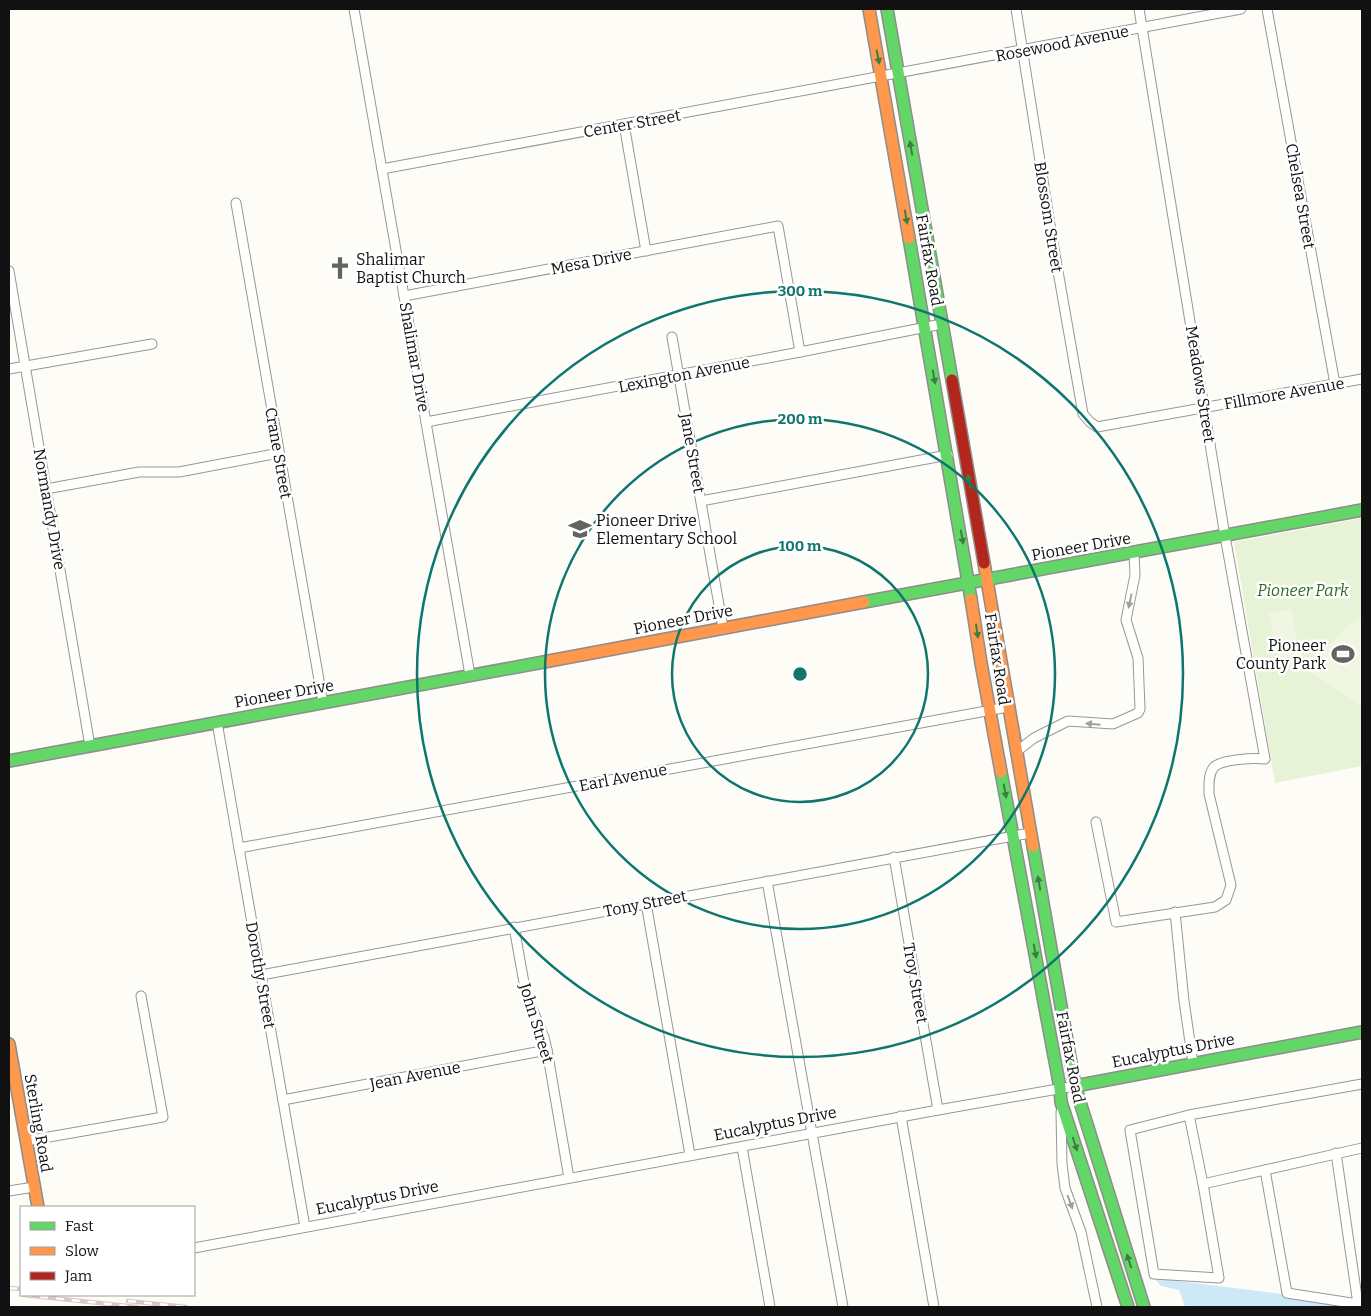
<svg xmlns="http://www.w3.org/2000/svg" width="1371" height="1316" font-family="Bitter,serif">
	<style>
		.green { fill: #e7f3d7 }
		.pitch { fill: #f0f6e1 }
		.water { fill: #cde8f7 }
		.lines { fill: none; stroke-linecap: round; stroke-linejoin: round }
		.street-casing { stroke: #979795; stroke-width: 11 }
		.fast-casing { stroke: #8e8d8b; stroke-width: 14 }
		.slow-casing { stroke: #8e8d8b; stroke-width: 14 }
		.jam-casing { stroke: #8e8d8b; stroke-width: 14 }
		.street { stroke: #fffffe; stroke-width: 9 }
		.fast { stroke: #63d668; stroke-width: 11 }
		.slow { stroke: #ff974d; stroke-width: 11 }
		.jam { stroke: #b3261e; stroke-width: 11 }
		.rail-casing { stroke: #d9c6c7; stroke-width: 4.5 }
		.rail { stroke: #fff; stroke-width: 2.5; stroke-dasharray: 8; stroke-linecap: butt }
		.oneway { fill: #3e7d41 }
		.oneway2 { fill: #a0a09f }
		.ring { fill: none; stroke: #0f766e; stroke-width: 2.5 }
		.labels { text-anchor: middle; stroke-width: 5; stroke-linejoin: round; paint-order: stroke }
		.street-label { font-size: 16px; fill: #111; stroke: #fff }
		.poi-label { font-size: 16px; fill: #111; stroke: #fff; text-anchor: start }
		.park-label { font-size: 16px; font-style: italic; fill: #2f6b1f; stroke: #fff }
		.centre { fill: #0f766e; stroke: #fff; stroke-width: 2.5 }
		.ring-label { font-size: 15px; text-anchor: middle; font-weight: bold; fill: #0f766e; stroke: #fff; stroke-width: 5; stroke-linejoin: round; paint-order: stroke }
	</style>
	<rect width="100%" height="100%" fill="#fdfcf7"/>
	<polygon class="green" points="1362,518 1362,766 1275,783 1234,542"/>
	<g class="pitch">
		<polygon points="1291,609 1301,658 1278,662 1269,613"/>
		<path d="M1362,618V706L1311,672C1327,649 1336,631 1362,618Z"/>
	</g>
	<polygon class="water" points="1154,1278 1362,1304 1362,1307 1185,1307 1179,1290 1161,1286"/>
	<g class="lines">
		<defs>
			<g id="street">
				<polyline points="354,9 470,675"/>
				<polyline points="1016,9 1052,237 1083,414 1090,422 1097,427 1362,379"/>
				<polyline points="1267,9 1335,384"/>
				<polyline points="624,124 646,251"/>
				<polyline points="382,169 1241,9"/>
				<polyline points="236,203 323,703"/>
				<polyline points="9,271 90,746"/>
				<polyline points="404,296 778,226 800,352"/>
				<polyline points="672,337 723,628"/>
				<polyline points="9,369 152,344"/>
				<polyline points="426,422 800,352 942,324"/>
				<polyline points="46,489 139,472 179,472 279,453"/>
				<polyline points="701,501 948,455"/>
				<polyline points="217,722 305,1227"/>
				<polyline points="1016,752 1034,738 1068,721 1113,724 1138,713 1140,709 1138,658 1126,620 1135,575 1134,553"/>
				<path d="M1096,822L1116,922L1215,907L1226,900L1231,885L1209,794C1209,785 1208,774 1214,767C1222,759 1254,758 1265,759L1225,536L1139,9"/>
				<polyline points="239,848 1008,707"/>
				<polyline points="894,857 938,1110"/>
				<polyline points="767,881 843,1307"/>
				<polyline points="646,903 690,1155"/>
				<polyline points="1175,912 1184,1001 1193,1063"/>
				<polyline points="514,927 526,994 544,1037 547,1050 569,1178"/>
				<polyline points="261,975 1030,833"/>
				<polyline points="283,1100 547,1050"/>
				<polyline points="1061,1112 1062,1164 1065,1188 1081,1232 1097,1307"/>
				<polyline points="1189,1115 1203,1184 1219,1278 1154,1274 1130,1130 1189,1115 1362,1084"/>
				<polyline points="901,1116 934,1307"/>
				<polyline points="26,1141 163,1117 141,996"/>
				<polyline points="742,1147 770,1307"/>
				<polyline points="1265,1170 1287,1293 1358,1304 1336,1153"/>
				<polyline points="1203,1184 1362,1148"/>
				<polyline points="9,1191 34,1187"/>
				<polyline points="194,1248 938,1110 1075,1086"/>
			</g>
			<g id="fast">
				<polyline points="887,9 952,380"/>
				<polyline points="909,238 971,599"/>
				<polyline points="864,602 1362,510"/>
				<polyline points="9,761 549,661"/>
				<polyline points="1001,772 1060,1088 1061,1102 1128,1307"/>
				<polyline points="1033,846 1075,1086 1144,1307"/>
				<polyline points="1075,1086 1362,1032"/>
			</g>
			<g id="slow">
				<polyline points="869,9 909,238"/>
				<polyline points="984,563 1033,846"/>
				<polyline points="971,599 981,663 1001,772"/>
				<polyline points="549,661 864,602"/>
				<polyline points="9,1044 38,1207"/>
			</g>
			<polyline id="jam" points="952,380 984,563"/>
		</defs>
		<use href="#street" class="street-casing"/>
		<use href="#fast" class="fast-casing"/>
		<use href="#slow" class="slow-casing"/>
		<use href="#jam" class="jam-casing"/>
		<use href="#street" class="street"/>
		<use href="#fast" class="fast"/>
		<use href="#slow" class="slow"/>
		<use href="#jam" class="jam"/>
		<defs>
			<g id="rail">
				<polyline points="9,1288 21,1289"/>
				<polyline points="24,1295 137,1307"/>
				<polyline points="128,1301 186,1307"/>
			</g>
		</defs>
		<use href="#rail" class="rail-casing"/>
		<use href="#rail" class="rail"/>
	</g>
	<defs><path id="oneway-solid" d="M-6-.8H1V-3.2L6.5 0L1 3.2V.8H-6Z" transform="scale(1.25)"/></defs>
	<g class="oneway">
		<use href="#oneway-solid" transform="translate(878 57) rotate(79)"/>
		<use href="#oneway-solid" transform="translate(911 148) rotate(-100)"/>
		<use href="#oneway-solid" transform="translate(906 217) rotate(80)"/>
		<use href="#oneway-solid" transform="translate(934 377) rotate(80)"/>
		<use href="#oneway-solid" transform="translate(969 481) rotate(-100)"/>
		<use href="#oneway-solid" transform="translate(962 537) rotate(80)"/>
		<use href="#oneway-solid" transform="translate(977 631) rotate(82)"/>
		<use href="#oneway-solid" transform="translate(1005 791) rotate(79)"/>
		<use href="#oneway-solid" transform="translate(1039 883) rotate(-100)"/>
		<use href="#oneway-solid" transform="translate(1035 951) rotate(79)"/>
		<use href="#oneway-solid" transform="translate(1075 1144) rotate(72)"/>
		<use href="#oneway-solid" transform="translate(1129 1261) rotate(-108)"/>
	</g>
	<g class="oneway2">
		<use href="#oneway-solid" transform="translate(1130 601) rotate(102)"/>
		<use href="#oneway-solid" transform="translate(1093 724) rotate(-175)"/>
		<use href="#oneway-solid" transform="translate(1070 1202) rotate(70)"/>
	</g>
	<g class="ring">
		<circle cx="800" cy="674" r="128"/>
		<circle cx="800" cy="674" r="255"/>
		<circle cx="800" cy="674" r="383"/>
	</g>
	<defs>
		<symbol id="church-bare" viewBox="-9 -9 18 18"><path d="M-1.2-6h2.4v3.5h3.3v2.4h-3.3V6h-2.4V-.1h-3.3v-2.4h3.3Z" fill="#646362" stroke="#fff" stroke-width="2.5" paint-order="stroke"/></symbol>
		<symbol id="school-bare" viewBox="-9 -9 18 18"><path d="M0-5L7-2L0 1L-7-2ZM-4 1L0 2.5L4 1V4Q0 6-4 4Z" fill="#646362" stroke="#fff" stroke-width="2.5" paint-order="stroke"/></symbol>
		<symbol id="stadium-bare" viewBox="-9 -9 18 18"><path d="M0-5a6.5 5 0 1 0 0 10a6.5 5 0 1 0 0-10ZM-3.5-1.8h7v3.6h-7Z" fill="#646362" stroke="#fff" stroke-width="2.5" paint-order="stroke"/></symbol>
	</defs>
	<g fill-rule="evenodd">
		<use href="#church-bare" x="324" y="252" width="32" height="32"/>
		<use href="#school-bare" x="564" y="513" width="32" height="32"/>
		<use href="#stadium-bare" x="1327" y="638" width="32" height="32"/>
	</g>
	<g class="labels">
		<g class="street-label">
			<text transform="translate(1062 43) rotate(-11)" y="6">Rosewood Avenue</text>
			<text transform="translate(632 123) rotate(-10)" y="6">Center Street</text>
			<text transform="translate(1301 196) rotate(80)" y="6">Chelsea Street</text>
			<text transform="translate(1049 217) rotate(81)" y="6">Blossom Street</text>
			<text transform="translate(930 260) rotate(80)" y="6">Fairfax Road</text>
			<text transform="translate(591 261) rotate(-11)" y="6">Mesa Drive</text>
			<text transform="translate(415 357) rotate(80)" y="6">Shalimar Drive</text>
			<text transform="translate(684 374) rotate(-11)" y="6">Lexington Avenue</text>
			<text transform="translate(1201 384) rotate(81)" y="6">Meadows Street</text>
			<text transform="translate(1284 393) rotate(-10)" y="6">Fillmore Avenue</text>
			<text transform="translate(279 453) rotate(80)" y="6">Crane Street</text>
			<text transform="translate(693 453) rotate(80)" y="6">Jane Street</text>
			<text transform="translate(50 509) rotate(80)" y="6">Normandy Drive</text>
			<text transform="translate(1081 546) rotate(-10)" y="6">Pioneer Drive</text>
			<text transform="translate(683 619) rotate(-11)" y="6">Pioneer Drive</text>
			<text transform="translate(998 659) rotate(81)" y="6">Fairfax Road</text>
			<text transform="translate(284 693) rotate(-10)" y="6">Pioneer Drive</text>
			<text transform="translate(623 777) rotate(-11)" y="6">Earl Avenue</text>
			<text transform="translate(645 903) rotate(-11)" y="6">Tony Street</text>
			<text transform="translate(261 975) rotate(80)" y="6">Dorothy Street</text>
			<text transform="translate(916 983) rotate(80)" y="6">Troy Street</text>
			<text transform="translate(537 1023) rotate(73)" y="6">John Street</text>
			<text transform="translate(1173 1050) rotate(-11)" y="6">Eucalyptus Drive</text>
			<text transform="translate(1071 1057) rotate(79)" y="6">Fairfax Road</text>
			<text transform="translate(415 1075) rotate(-11)" y="6">Jean Avenue</text>
			<text transform="translate(39 1123) rotate(80)" y="6">Sterling Road</text>
			<text transform="translate(775 1123) rotate(-11)" y="6">Eucalyptus Drive</text>
			<text transform="translate(377 1197) rotate(-11)" y="6">Eucalyptus Drive</text>
		</g>
		<g class="poi-label">
			<text x="356" y="265">Shalimar<tspan x="356" dy="18">Baptist Church</tspan></text>
			<text x="596" y="526">Pioneer Drive<tspan x="596" dy="18">Elementary School</tspan></text>
			<text x="1326" y="651" text-anchor="end">Pioneer<tspan x="1326" dy="18">County Park</tspan></text>
		</g>
		<g class="park-label">
			<text x="1303" y="596">Pioneer Park</text>
		</g>
	</g>
	<circle cx="800" cy="674" r="8" class="centre"/>
	<g class="ring-label">
		<text x="800" y="296">300 m</text>
		<text x="800" y="424">200 m</text>
		<text x="800" y="551">100 m</text>
	</g>
	<rect width="1371" height="1316" fill="none" stroke="#111111" stroke-width="20"/>
	<rect x="20" y="1206" width="175" height="90" fill="#ffffff" stroke="#a0a0a0"/>
	<rect x="30" y="1222" width="25" height="8" fill="#63d668" stroke="#a0a0a0"/>
	<text x="65" y="1231" font-size="15" fill="#111111">Fast</text>
	<rect x="30" y="1247" width="25" height="8" fill="#ff974d" stroke="#a0a0a0"/>
	<text x="65" y="1256" font-size="15" fill="#111111">Slow</text>
	<rect x="30" y="1272" width="25" height="8" fill="#b3261e" stroke="#a0a0a0"/>
	<text x="65" y="1281" font-size="15" fill="#111111">Jam</text>
</svg>
